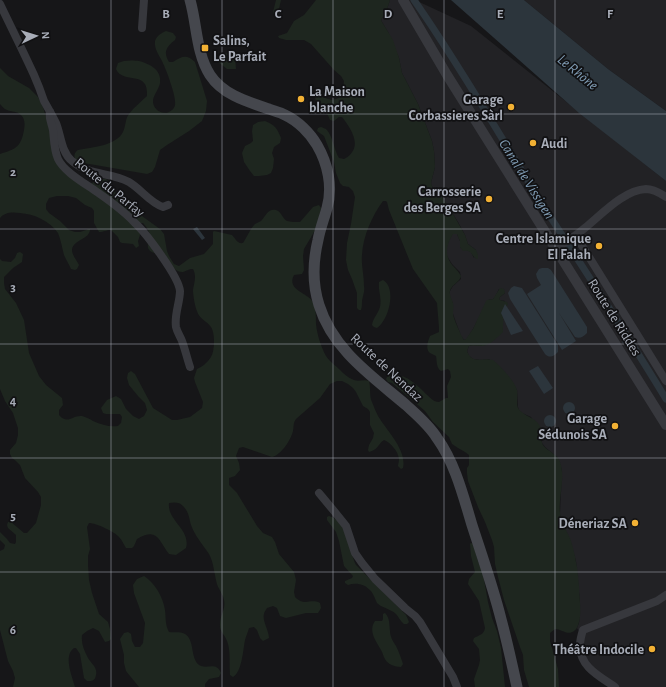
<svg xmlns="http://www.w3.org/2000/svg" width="666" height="687" font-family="'Alegreya Sans',sans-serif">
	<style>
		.built { fill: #222225 }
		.green { fill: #1e261f }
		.water { fill: #2c353c }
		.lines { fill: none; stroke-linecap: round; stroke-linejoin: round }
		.stream { stroke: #2c353c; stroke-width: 2 }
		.canal { stroke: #2c353c; stroke-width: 7 }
		.minor { stroke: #37383d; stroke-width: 8 }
		.tertiary { stroke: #37383d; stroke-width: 10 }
		.secondary { stroke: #45474d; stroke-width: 11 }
		.grid { fill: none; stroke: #a8adb8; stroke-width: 1; stroke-opacity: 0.55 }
		.poi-dot { fill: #f2b134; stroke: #111113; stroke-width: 1.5 }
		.labels { text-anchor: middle; stroke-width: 3.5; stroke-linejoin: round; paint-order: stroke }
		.poi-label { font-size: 14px; font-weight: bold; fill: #a8adb8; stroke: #111113; text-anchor: end }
		.street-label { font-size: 14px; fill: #a8adb8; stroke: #111113 }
		.water-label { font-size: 15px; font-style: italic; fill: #7f9bb3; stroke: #111113 }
		.grid-label { font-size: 13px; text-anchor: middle; font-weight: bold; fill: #a8adb8; stroke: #111113; stroke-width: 3.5; stroke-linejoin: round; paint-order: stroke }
	</style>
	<rect width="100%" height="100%" fill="#161618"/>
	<g class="built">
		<polygon points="390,0 415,0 471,26 666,181 666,687 609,687 587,668 579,631 577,628 579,623 580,614 580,602 576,561 570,540 564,528 560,514 562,470 558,458 545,447 542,443 542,436 531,417 522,413 519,410 518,407 517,390 489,359 481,360 473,359 469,356 467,351 469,346 473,345 482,346 503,323 502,319 505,310 505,301 500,300 499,299 500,297 505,293 499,289 495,297 493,299 488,300 473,329 467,339 464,340 461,336 453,314 453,303 450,298 450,291 453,286 461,279 460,272 452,264 447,256 446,249 449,240 453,233 457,234 460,241 460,247 471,252 474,258 476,250 468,244 465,235 458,222 440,194 433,189 431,183 435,167 434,151 432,141 418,104 402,73 399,58 388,32 382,22 381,20 386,12"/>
		<polygon points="524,0 666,0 666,111 608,69"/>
	</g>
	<g class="green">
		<polygon points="276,0 281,0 278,13 274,15 273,12"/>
		<path d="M316,0H390L386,12L381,20L382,22L393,40L399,58L402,73L418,104L432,141L434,151L435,167L431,183L433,189L440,194L453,214L465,235L468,244L476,250L478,255V259H477C470,255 473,250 463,251L460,247V241L457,234H453C446,245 444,256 453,266C456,269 459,272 461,276C460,282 452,284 450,291C449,295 452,299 453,303C454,306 453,310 453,313C453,318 461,335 464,340L466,339L473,329L486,301L487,300L493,299L500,288L504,289L505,293L500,297L499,299L500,300L507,302L508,304C503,313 503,322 503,332C498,337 490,345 483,346C478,346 474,345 469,346L467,351C472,365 482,357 493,360C500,366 515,381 517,390C518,396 516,403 518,408C521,414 532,417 537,422C545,431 539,438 543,445C548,452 558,454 560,462C566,478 558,497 560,513C561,524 568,532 571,541C573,548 575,555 576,562C578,570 578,578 579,586C579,598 582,611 579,622C578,626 576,631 572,632C567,635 561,629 555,629L550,633V641L558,669L559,687H529L524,670L523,655L520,647L504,600L498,577L495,564L494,547L492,540L485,522L478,507L468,481L467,473V468L469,465V455L465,452L458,448L452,444L449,437L433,422L425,411L392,383L388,382L386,379L387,377C402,370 416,384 426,394C431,398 433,402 439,402L446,398H448L447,386L451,377L450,371L448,369L441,371C436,368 437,361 436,356C434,355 432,354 430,353C425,349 428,341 430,336L439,332V328L437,303L413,269L389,210L387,202L386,201H383C372,216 363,236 362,255C361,265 364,275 364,286C365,291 363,295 362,301C362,304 362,307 361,310H359L357,308V293L352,279L348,270L346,260L347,243L351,224L355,197L353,191L349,187L343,186L340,183L336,173L334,162L324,136L317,131L318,128L321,127C323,128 325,128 327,130C333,137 334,150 339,158L344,159C364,148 352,130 342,117H339L334,121L330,120L326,111L322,105H319L316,102L315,97L318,96L332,100L339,98L343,92L344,81L341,76L334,70L311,44L304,40H286L279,38L278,36L287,33L294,21L304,15Z"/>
		<path d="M166,31L173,33L176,37L175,40C166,47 163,52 169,62H173C182,56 187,54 195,62L207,101L206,111L202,121L189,131L167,145L160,150L155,167L152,172L147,174L78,162L75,160C74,155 74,153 78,150C92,147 116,146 123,132C126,126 125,119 129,114C134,107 141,102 147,96C149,69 123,85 116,69L118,63C123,60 133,60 139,61C150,64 162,70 160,83C159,89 154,94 153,100C152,110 164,117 172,110C173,110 175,106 175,105C177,98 166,69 162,61C159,55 154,49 155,41C157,35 162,33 166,31Z"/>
		<polygon points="226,53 235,57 236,69 227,69 218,62 219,56"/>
		<path d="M0,68L8,76L29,88L38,97L43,107L50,131L62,160L85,186L101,179H106L109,182L112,188L118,196L128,206L160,229L164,234L167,251L169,256L174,264L179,266L190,258L204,254L213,244V232L214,231L232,235C236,239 237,244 243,243C247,237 250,229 255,224C257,223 259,222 261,221C265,217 268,208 276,210C281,211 282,218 287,221C290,222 296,222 300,222L307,214L313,207L319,205L321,208L317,227L304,249L303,256L304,270L302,274L294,275C286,290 308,293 313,302C316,308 316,317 316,324C317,334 321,347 326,356C329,361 335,365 339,369C343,373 348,378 354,380C359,382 364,379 369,381C371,388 369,396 372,402C374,407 376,412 378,416C387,431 407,450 403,468L401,469L398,466C398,464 399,462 399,459C398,451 391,443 384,440C378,444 378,450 369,452L368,450L369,445L373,438L374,433L370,425V412L368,409L363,406L356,392L353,388L348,384L342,381H337L330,384L320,398L296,419C293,423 294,426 293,431C291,440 281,455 272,457L243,447L239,448L236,456L239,463L240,470L235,476L229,478V485L237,493L257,526L263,533L272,537L275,542L279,554L294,572L296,580L294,592L295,597C305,607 310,598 320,603L321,608L318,613H306L286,618L280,616L277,608L273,606L267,608C266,610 264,612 264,614C262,621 269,630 269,638L263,641L260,638L257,630L254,627L249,628C248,632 246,636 245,640C243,650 242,672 233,677L230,675C229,664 231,651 227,641C225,635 219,631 220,624C220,616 226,609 224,600C223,594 219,590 217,584C214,574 214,563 209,554C203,545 195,536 191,525C189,518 189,512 183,506C180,502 174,502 169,503C167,521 191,529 186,548L176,555L169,554C158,540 158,527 137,539L134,546L132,548H126C124,545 122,540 119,537C115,532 96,523 89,523L87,527L90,549L88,556V565L89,580L92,593L99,614L108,622L110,629L111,639L109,641L105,642L99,631L93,628L87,631L82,635C81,643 84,650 87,656C90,663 98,667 96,675C95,681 92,681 87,681L84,678L80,654L76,648H74C63,656 72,676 75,687H13L15,678L13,671L8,661L0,630V551L4,549L5,545L0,540V532L7,539L10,543L15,544L16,542V535L8,528L7,525L8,522H11L24,533H27L36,523L41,505V497L38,492L25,478L20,465L16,461L12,458L10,454V450L16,443L18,435V428L13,413L5,401L0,389V259L2,261L11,262L15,258L17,253L20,252L23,254L22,262L13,268L4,277V283L5,289L16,303L24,320L29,353L39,376L46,385L62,398L63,405L59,410V415C68,425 72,415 82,416C86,417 90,419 93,421C102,425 109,427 118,426L121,423L122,417L120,414H106L103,413L101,408L107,400L116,396L121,399L126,409L133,416L139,419L144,416L147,410L145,403L138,396L129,385L127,378L128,373L131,371L135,374L153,408L172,420H177L190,417L202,408L203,402L195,382L194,378L197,369C202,367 208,362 211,357C215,350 215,333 211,327C207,321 199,319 197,311C195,307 193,295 193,290C194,283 197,276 193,269C188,269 187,271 183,272C174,273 167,260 162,254C146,253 146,248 150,234L147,228L143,223H140L139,225L140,235L138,241L139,246L136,248L133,244L122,243L120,242L118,237L111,230C106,230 104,232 99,232L94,223V211L92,208L85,205L76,198L68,196H57L49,198L46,204V209L49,213L60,221L69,230L75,232H80L89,229H90C90,240 73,239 72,250C72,255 77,261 79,265L77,269L75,270L71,269C69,264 66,260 64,255C62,248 61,240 58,233C50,221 34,214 20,213C12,212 5,212 0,218V154C16,149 21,147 24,130C25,124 25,119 21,115C17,111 12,112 7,110C4,109 2,106 0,104Z"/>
		<path d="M265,121C275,125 277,128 281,138L280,143L274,147L272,153L274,159L273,168L271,173L267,175L259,176H254L250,171L244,162L242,153L245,146L251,143L253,141L252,131L253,125L258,122Z"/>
		<path d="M383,280C397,288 389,320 377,328L374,327L372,325C373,318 378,314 380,307C382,299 378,290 379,282Z"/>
		<path d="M329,516C348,521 349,551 356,565L406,615L409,622L407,624H404C400,621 399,617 396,614C391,609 382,608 377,603C375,599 374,595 371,591C365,584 356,582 348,585L345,583V581L352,578L353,576L344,566L339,541L336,532L327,520V517Z"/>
		<path d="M471,543L473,544L478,561L483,574L488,602L492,618L497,631L501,648L505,687H475L474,679L479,665L480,660L479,649L473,641L474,638C479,635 484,635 485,628L479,601L468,584L469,579L475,572L471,556L470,544Z"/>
		<path d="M144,576C155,583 163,597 165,610C166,618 165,625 169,632C174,633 179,631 185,634C195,640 190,658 199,665C207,670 216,661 221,673L219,677L209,679L205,684V687H139L126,671L124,663V655L120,639L124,633L128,632L131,634L132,641L135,647H140L143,643L145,623L134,593L133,585L137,579Z"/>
		<path d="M385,613C390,618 389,624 390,631C390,637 393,641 396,646C399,652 401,658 403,664L401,667C395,667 387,664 385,659C383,656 383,653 381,650C376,641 368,631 375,621H382L383,619V614Z"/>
	</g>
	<g class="water">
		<polygon points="451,0 524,0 608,69 666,111 666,181 579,113"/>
		<polygon points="197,227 205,238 202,240 193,229"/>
		<path d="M542,268H548L551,270L587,327V333C583,337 580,339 575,337L559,313L576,341L562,350L527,294L541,285L537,278L536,274L539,269Z"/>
		<path d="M514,286L522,288L558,345V352C554,356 550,359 545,354L510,299L508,293L511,288Z"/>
		<polygon points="505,304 523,331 511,335 501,313"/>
		<polygon points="538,366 553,388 544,394 529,371"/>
		<circle cx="569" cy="408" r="6"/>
		<circle cx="550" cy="421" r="6"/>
	</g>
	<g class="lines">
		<polyline class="stream" points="623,342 625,334"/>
		<path class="canal" d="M414,0C461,67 501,138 544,207C585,271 627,334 666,399"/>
		<g class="minor">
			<path d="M0,4C11,27 23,51 34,75C38,84 41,92 44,101C48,108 52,115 56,123C61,135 61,152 72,161C89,176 111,172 129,182C141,189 150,203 163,207L168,205"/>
			<polyline points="142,28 144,0"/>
			<path d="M50,112C48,117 52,124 53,130C54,139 54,150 58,159C64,172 86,184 97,192C110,201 124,211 135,223C146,233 179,277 180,291C180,302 174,315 176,327C177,332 180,336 182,341C185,349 187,358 190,367"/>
			<polyline points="576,236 666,381"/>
			<path d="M556,249C566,242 577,235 586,227C602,214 624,190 646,189C653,189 660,193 666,197"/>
			<polyline points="319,493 334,511 346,526 355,553 362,563 375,579 405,608 415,616 420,622 453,677 457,687"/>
			<path d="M615,687C599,676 580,667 580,646C580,640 581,636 583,630L657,601L666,595"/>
		</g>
		<polyline class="tertiary" points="403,0 447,75 666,425"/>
		<path class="secondary" d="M190,0C197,24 196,53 210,75C223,95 248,102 269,109C274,111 280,112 285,115C298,121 310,133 317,145C328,164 333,187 327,208C324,219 320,229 318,240C313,261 312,283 319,305C333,350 372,376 406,405C417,415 429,425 437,438C455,463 463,495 472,525C482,556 493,587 501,619C507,641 512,664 517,687"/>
	</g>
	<path class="grid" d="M111,0V687M222,0V687M333,0V687M444,0V687M555,0V687M0,114H666M0,229H666M0,344H666M0,458H666M0,572H666"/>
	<g class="poi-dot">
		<rect x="201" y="44" width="8" height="8" rx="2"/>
		<circle cx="301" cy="99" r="4"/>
		<circle cx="511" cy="107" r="4"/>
		<circle cx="533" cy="143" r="4"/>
		<circle cx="489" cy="199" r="4"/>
		<circle cx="599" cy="246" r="4"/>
		<circle cx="615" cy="426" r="4"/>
		<circle cx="635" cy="523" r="4"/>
		<circle cx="652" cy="649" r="4"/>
	</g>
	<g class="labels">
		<g class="poi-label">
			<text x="213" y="45" text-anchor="start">Salins,<tspan x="213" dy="16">Le Parfait</tspan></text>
			<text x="309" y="96" text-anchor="start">La Maison<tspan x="309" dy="16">blanche</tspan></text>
			<text x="503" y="104">Garage<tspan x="503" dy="16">Corbassieres Sàrl</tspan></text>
			<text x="541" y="148" text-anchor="start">Audi</text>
			<text x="481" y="196">Carrosserie<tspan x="481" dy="16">des Berges SA</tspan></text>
			<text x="591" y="243">Centre Islamique<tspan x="591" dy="16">El Falah</tspan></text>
			<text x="607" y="423">Garage<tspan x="607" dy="16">Sédunois SA</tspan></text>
			<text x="627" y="528">Déneriaz SA</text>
			<text x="644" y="654">Théâtre Indocile</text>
		</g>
		<g class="street-label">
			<text transform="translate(110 187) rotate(39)" y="5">Route du Parfay</text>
			<text transform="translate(615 317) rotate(58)" y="5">Route de Riddes</text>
			<text transform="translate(387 367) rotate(43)" y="5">Route de Nendaz</text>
		</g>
		<g class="water-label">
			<text transform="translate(578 72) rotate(39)" y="5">Le Rhône</text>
			<text transform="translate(527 179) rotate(58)" y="5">Canal de Vissigen</text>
		</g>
	</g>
	<g class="grid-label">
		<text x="166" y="18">B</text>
		<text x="278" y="18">C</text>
		<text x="388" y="18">D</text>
		<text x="500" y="18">E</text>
		<text x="610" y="18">F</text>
		<text x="13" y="176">2</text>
		<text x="13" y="291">3</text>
		<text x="13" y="405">4</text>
		<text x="13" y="520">5</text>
		<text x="13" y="634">6</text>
	</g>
	<g transform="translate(36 36) rotate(86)" stroke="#111113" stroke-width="3" paint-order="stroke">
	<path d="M0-3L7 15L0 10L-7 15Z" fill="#a8adb8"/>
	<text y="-6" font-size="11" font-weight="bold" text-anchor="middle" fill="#a8adb8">N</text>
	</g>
</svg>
